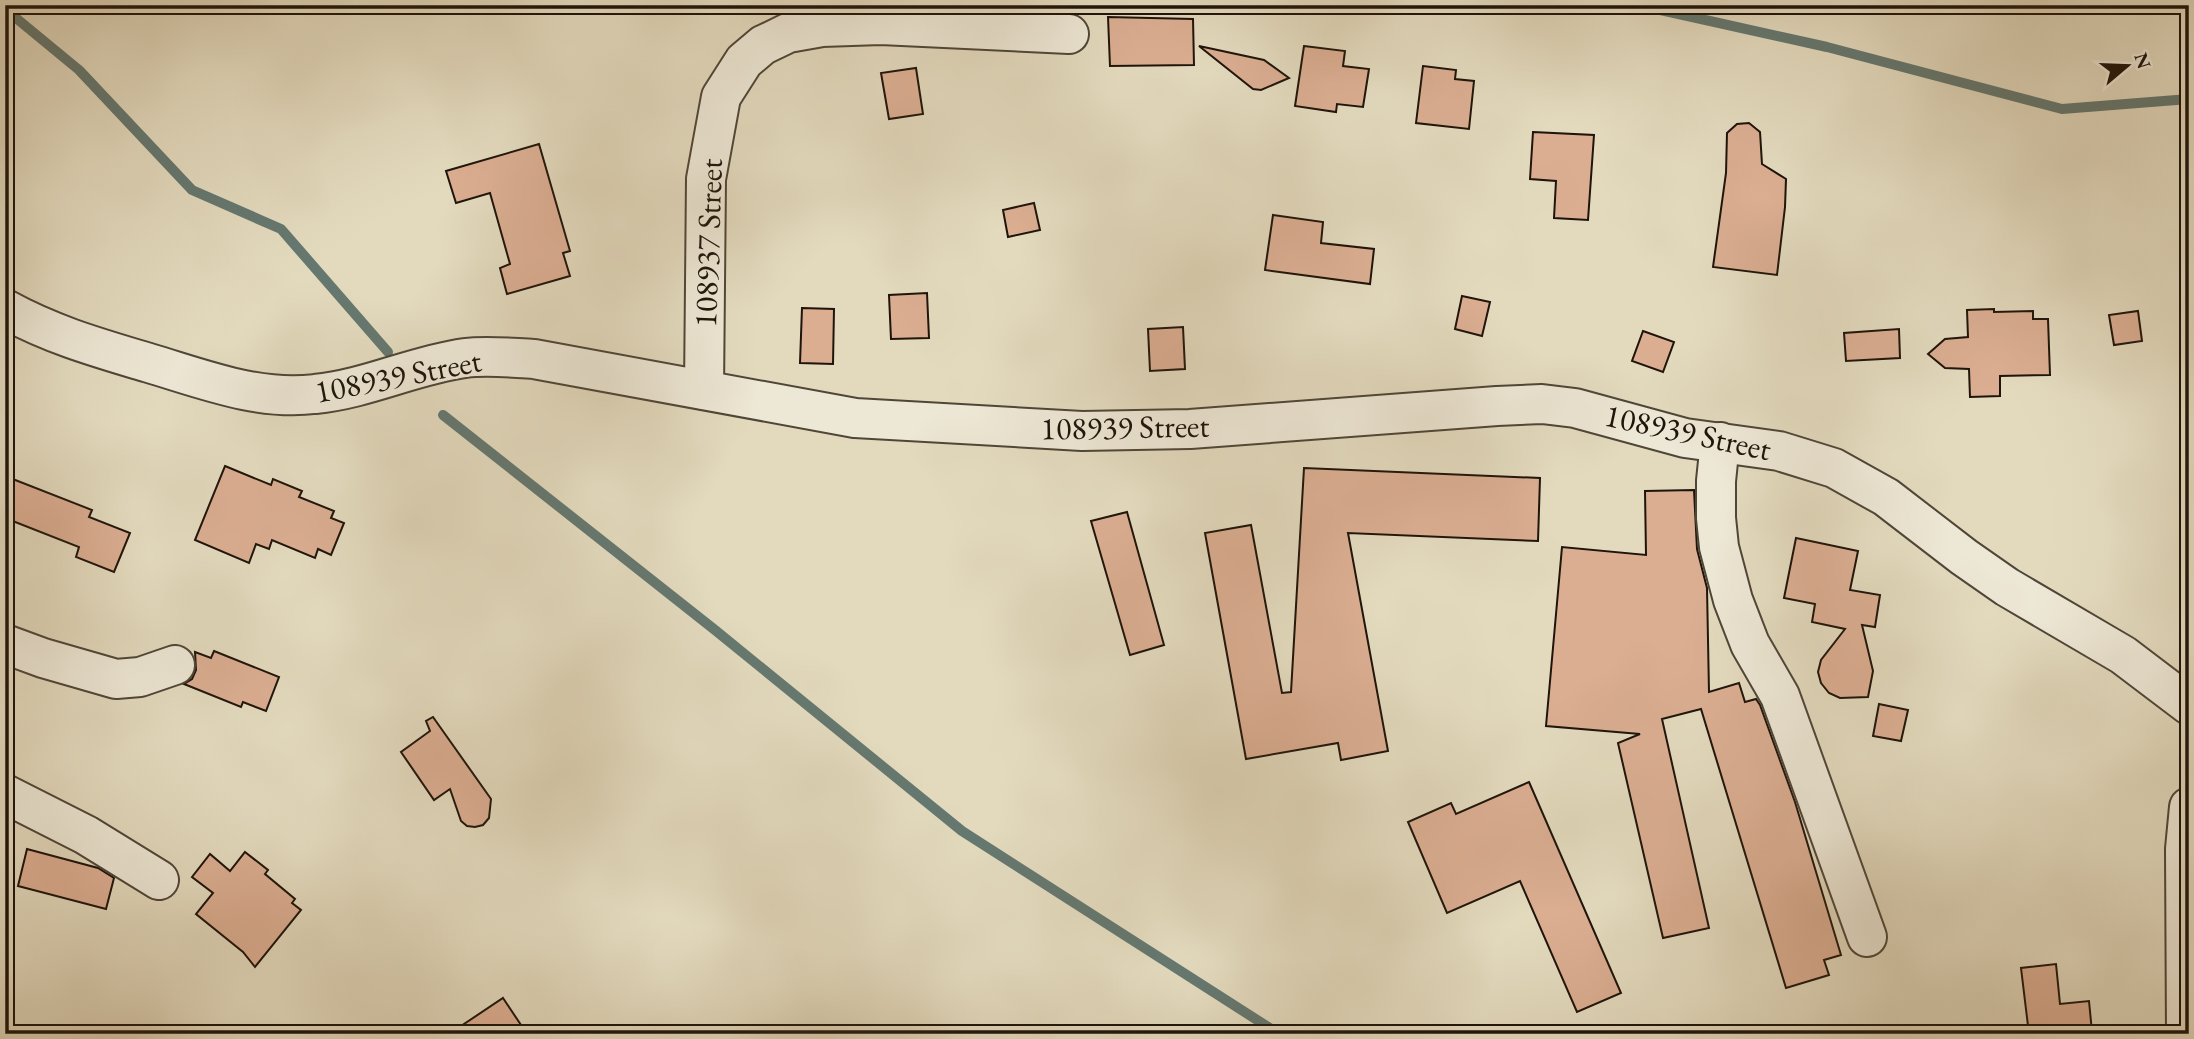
<svg xmlns="http://www.w3.org/2000/svg" width="2194" height="1039" font-family="'EB Garamond',serif">
	<style>
		.lines { fill: none; stroke-linecap: round; stroke-linejoin: round }
		.stream { stroke: #657870; stroke-width: 10 }
		.building { fill: #dbae92; stroke: #1e140b; stroke-width: 2 }
		.minor-casing { stroke: #4f4638; stroke-width: 42 }
		.minor { stroke: #ede7d5; stroke-width: 38 }
		.labels { text-anchor: middle; stroke-width: 5; stroke-linejoin: round; paint-order: stroke }
		.street-label { font-size: 32px; fill: #1e140b; stroke: #ede7d5 }
	</style>
	<rect width="100%" height="100%" fill="#e3dabe"/>
	<filter id="stains"><feTurbulence type="fractalNoise" baseFrequency=".00286" numOctaves="4"/><feColorMatrix values="0 0 0 0 .2 0 0 0 0 .09 0 0 0 0 .02 0 0 0 .5 -.17"/></filter>
	<radialGradient id="worn" r=".72"><stop offset=".6" stop-color="#630" stop-opacity="0"/><stop offset="1" stop-color="#630" stop-opacity=".3"/></radialGradient>
	<g class="lines">
		<g class="stream">
			<polyline points="1638,5 1827,47 2062,109 2189,99"/>
			<polyline points="5,9 79,70 192,190 281,229 388,352"/>
			<polyline points="443,415 715,630 962,831 1279,1034"/>
		</g>
	</g>
	<g class="building">
		<polygon points="1108,17 1193,19 1194,65 1110,66"/>
		<polygon points="1199,46 1264,60 1289,78 1261,90 1253,89"/>
		<polygon points="1304,46 1345,51 1343,66 1369,69 1363,107 1337,104 1336,112 1295,106"/>
		<polygon points="1423,66 1456,70 1455,79 1474,81 1469,129 1416,123"/>
		<polygon points="916,68 923,114 889,119 881,73"/>
		<polygon points="1749,123 1760,132 1762,164 1786,179 1785,207 1777,275 1713,267 1726,173 1727,133 1737,124"/>
		<polygon points="1533,132 1594,135 1588,220 1554,218 1556,181 1530,179"/>
		<polygon points="539,144 570,251 563,253 570,276 507,294 500,268 510,264 490,193 456,203 446,171"/>
		<polygon points="1034,203 1040,230 1008,237 1003,210"/>
		<polygon points="1273,215 1323,222 1321,243 1374,249 1370,284 1265,270"/>
		<polygon points="927,293 929,338 891,339 889,295"/>
		<polygon points="1462,296 1490,302 1482,336 1455,329"/>
		<polygon points="802,308 834,309 833,364 800,363"/>
		<polygon points="1994,309 1994,312 2033,311 2033,319 2048,319 2050,375 2000,376 2000,396 1970,397 1969,369 1945,368 1928,354 1945,339 1968,337 1967,310"/>
		<polygon points="2138,311 2142,341 2114,345 2109,315"/>
		<polygon points="1183,327 1185,369 1150,371 1148,329"/>
		<polygon points="1899,329 1900,358 1846,361 1844,333"/>
		<polygon points="1643,331 1674,342 1663,372 1632,361"/>
		<polygon points="225,466 271,485 273,479 302,491 299,497 334,511 331,518 344,523 331,555 318,549 315,558 272,540 269,549 256,544 249,563 195,540"/>
		<polygon points="1304,468 1540,478 1538,541 1348,533 1388,751 1341,760 1338,743 1246,759 1205,533 1251,525 1282,693 1291,692"/>
		<polygon points="5,476 92,510 89,517 130,533 114,572 76,557 79,547 5,518"/>
		<polygon points="1694,490 1697,549 1707,588 1709,692 1739,683 1745,702 1756,699 1760,705 1795,802 1841,955 1824,960 1829,975 1786,988 1701,709 1662,719 1709,928 1663,938 1618,743 1640,734 1546,726 1562,547 1646,555 1645,491"/>
		<polygon points="1127,512 1164,645 1130,655 1091,521"/>
		<polygon points="1796,538 1858,551 1850,590 1880,595 1875,627 1862,625 1873,671 1868,697 1840,698 1829,693 1821,683 1818,672 1821,660 1845,629 1812,622 1815,604 1784,598"/>
		<polygon points="214,651 279,677 266,711 243,702 241,707 184,684 192,679 196,670 195,652 211,658"/>
		<polygon points="1879,704 1908,710 1901,741 1873,736"/>
		<polygon points="433,717 491,799 489,818 483,825 475,827 467,826 461,821 450,789 434,800 401,752 430,731 426,721"/>
		<polygon points="1529,782 1621,993 1577,1012 1520,881 1447,913 1408,822 1451,803 1456,814"/>
		<polygon points="27,849 98,868 114,878 106,909 18,886"/>
		<polygon points="245,852 268,870 265,874 295,899 292,903 301,910 255,967 243,952 196,914 213,893 192,877 210,854 230,871"/>
		<polygon points="2056,964 2060,1004 2089,1001 2092,1032 2029,1034 2021,968"/>
		<polygon points="503,998 527,1034 449,1034"/>
	</g>
	<g class="lines">
		<defs>
			<g id="minor">
				<path d="M5,309C52,335 99,348 149,363C203,379 258,401 315,394C367,389 414,365 465,358C488,355 512,358 534,359L855,418L1082,431L1190,429L1497,406L1542,404L1575,408L1685,438L1779,451L1834,468L1886,497L1964,557L2007,587L2123,655L2189,705"/>
				<polyline points="704,390 706,179 721,97 744,61 763,45 788,33 822,27 881,25 1069,34"/>
				<polyline points="1720,442 1716,481 1716,518 1719,547 1733,600 1750,644 1780,696 1867,937"/>
				<polyline points="5,644 43,658 116,679 140,677 175,665"/>
				<polyline points="5,794 86,835 159,880"/>
				<polyline points="2186,1034 2185,849 2189,807"/>
			</g>
		</defs>
		<use href="#minor" class="minor-casing"/>
		<use href="#minor" class="minor"/>
	</g>
	<g class="labels">
		<g class="street-label">
			<text transform="translate(708 243) rotate(-88)" y="11">108937 Street</text>
			<text transform="translate(398 376) rotate(-11)" y="11">108939 Street</text>
			<text transform="translate(1125 427) rotate(-1)" y="11">108939 Street</text>
			<text transform="translate(1688 432) rotate(12)" y="11">108939 Street</text>
		</g>
	</g>
	<rect width="2194" height="1039" fill="none" stroke="#e3dabe" stroke-width="28"/>
	<rect x="7" y="7" width="2180" height="1025" fill="none" stroke="#1e140b" stroke-width="3.5"/>
	<rect x="14" y="14" width="2166" height="1011" fill="none" stroke="#1e140b" stroke-width="2"/>
	<g transform="translate(2127 66) rotate(71)" stroke="#ede7d5" stroke-width="5" paint-order="stroke">
	<path d="M0-5L12 26L0 18L-12 26Z" fill="#1e140b"/>
	<text y="-10" font-size="19" font-weight="bold" text-anchor="middle" fill="#1e140b">N</text>
	</g>
	<rect width="100%" height="100%" filter="url(#stains)"/>
	<rect width="100%" height="100%" fill="url(#worn)"/>
</svg>
